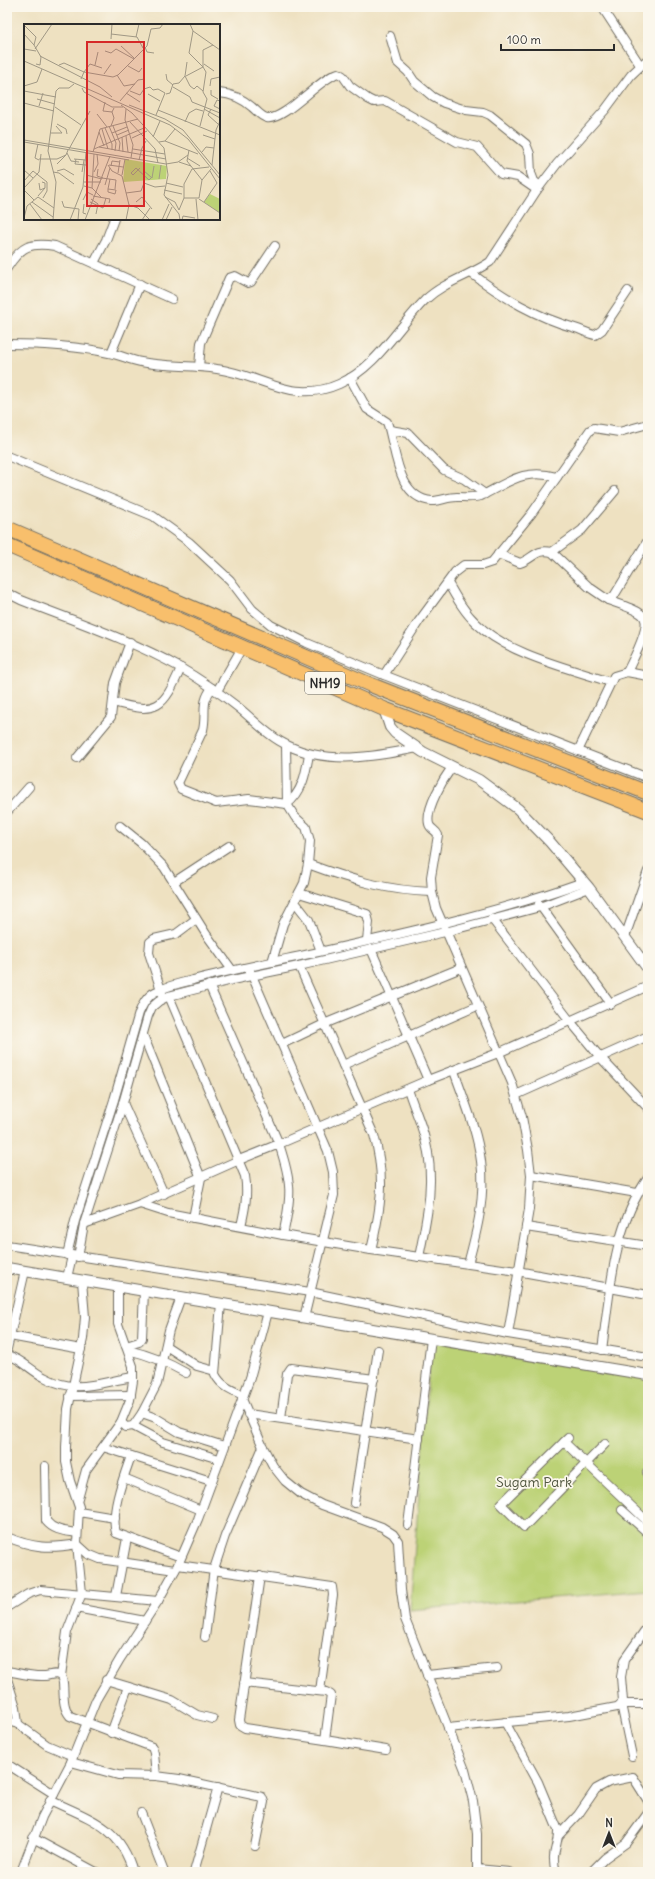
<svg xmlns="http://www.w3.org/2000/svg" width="655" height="1879" font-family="Delius,sans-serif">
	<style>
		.green { fill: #bcd276; stroke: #747e50 }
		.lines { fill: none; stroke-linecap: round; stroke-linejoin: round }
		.minor-casing { stroke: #6f6b60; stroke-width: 10 }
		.tertiary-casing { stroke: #6f6b60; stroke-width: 12 }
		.trunk-casing { stroke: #6f6b60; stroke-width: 16 }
		.minor { stroke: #fff; stroke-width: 8 }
		.tertiary { stroke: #fff; stroke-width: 10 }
		.trunk { stroke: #f8bf6c; stroke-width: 14 }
		.labels { text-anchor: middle; stroke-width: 3.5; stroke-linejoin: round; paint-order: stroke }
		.shield { fill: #fbf7ec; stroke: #696865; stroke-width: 1 }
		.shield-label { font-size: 13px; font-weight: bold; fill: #2b2b2b }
		.park-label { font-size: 14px; fill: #4f553e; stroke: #fbf7ec }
		.inset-road { fill: none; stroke: #a09885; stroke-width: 1 }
		.view { fill: #d62828; fill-opacity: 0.15; stroke: #d62828; stroke-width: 2 }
		.inset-edge { fill: none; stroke: #2b2b2b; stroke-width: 2 }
	</style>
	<rect width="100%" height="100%" fill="#fbf7ec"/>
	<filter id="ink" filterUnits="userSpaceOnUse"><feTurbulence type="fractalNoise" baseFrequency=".025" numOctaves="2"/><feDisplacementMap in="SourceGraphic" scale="8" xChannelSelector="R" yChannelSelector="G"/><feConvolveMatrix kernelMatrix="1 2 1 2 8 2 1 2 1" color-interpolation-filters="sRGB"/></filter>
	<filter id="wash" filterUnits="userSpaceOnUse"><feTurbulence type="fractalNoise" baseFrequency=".012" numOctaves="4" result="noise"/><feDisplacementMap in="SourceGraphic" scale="16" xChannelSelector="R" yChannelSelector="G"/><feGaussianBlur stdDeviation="0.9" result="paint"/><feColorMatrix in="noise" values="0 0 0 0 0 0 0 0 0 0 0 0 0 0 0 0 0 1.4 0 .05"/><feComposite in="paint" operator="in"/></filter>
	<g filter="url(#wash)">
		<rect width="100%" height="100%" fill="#eee1c1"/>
		<polygon class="green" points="431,1339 648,1375 648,1590 410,1610"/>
	</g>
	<g filter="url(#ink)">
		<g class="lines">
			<defs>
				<g id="minor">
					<polyline points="602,7 640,65"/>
					<polyline points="390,36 398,63 408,72 414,81 433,97 444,103 466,110 483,112 490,115 526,144 530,154 531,173 534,181 540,186"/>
					<path d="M219,93C232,94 243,99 252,107C257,111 261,117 267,118C284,121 319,79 338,73L343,76L350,86L368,99L374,102L385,101L457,142L477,147L501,174L518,177L537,190"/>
					<polyline points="94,263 106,240 114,219"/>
					<path d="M7,268C21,246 30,242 55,246L172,299"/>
					<path d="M471,273C504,298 536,317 575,328C582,330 588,334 595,335L602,330L628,291"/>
					<path d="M7,344C41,344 76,346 109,353C120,355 130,360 141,362C166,367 192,365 217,369C262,375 292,405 339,384C377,367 397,328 425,300C444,282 469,276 490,262L537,190L557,164L605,110L631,75L648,59"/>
					<polyline points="111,353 140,284"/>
					<polyline points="199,367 201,343 229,278 235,276 248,283 251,282 275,246"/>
					<path d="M350,378L367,409L387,422C396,447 396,498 432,501C440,501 448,497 457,497C465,497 473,498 481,496C509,482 524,468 557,477"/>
					<polyline points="390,430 408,433 444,470 464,479 485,494"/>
					<polyline points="7,456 153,516 189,542 230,580 252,609 271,625 307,643 384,675 648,778"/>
					<polyline points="552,552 582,530 615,491"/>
					<path d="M498,554L520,563C533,559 536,548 552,552L589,587L608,600L614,596L648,540"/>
					<path d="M448,583C456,597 464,612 476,623C507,654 568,668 610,682"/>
					<path d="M7,593L21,600C74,621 129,639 179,667C200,679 220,693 239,708C254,720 269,737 287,745C327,765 374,757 417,748"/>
					<path d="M608,600C616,603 640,610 644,617C651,628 632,661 627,672"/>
					<polyline points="384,675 419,621 455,572 464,565 483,565 492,562 532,513 590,430 594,428 619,432 648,424"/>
					<path d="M212,688C200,703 207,713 203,730L178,783L181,789L216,803L249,799L287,804C303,792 306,772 309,754"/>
					<polyline points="217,691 243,646"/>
					<path d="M113,702C158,715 163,708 181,668"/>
					<polyline points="578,751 614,676 627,672 648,676"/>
					<polyline points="77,758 111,717 115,683 130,642"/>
					<path d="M452,767C444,778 425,809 429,824C430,829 436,830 438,835L431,877L432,892L436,908L512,1083L522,1117L528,1150L531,1175L529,1209L508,1334"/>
					<polyline points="7,812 29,787"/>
					<polyline points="120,826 141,843 164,867 206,934 232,970"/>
					<path d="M308,864C348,879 388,891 432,892"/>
					<polyline points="174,882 229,846"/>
					<polyline points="299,893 367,914 369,922 367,940"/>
					<polyline points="295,902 309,920 321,951"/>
					<polyline points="539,904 611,1004"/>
					<polyline points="492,919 570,1021 600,1057 648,1108"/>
					<polyline points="625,937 648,871"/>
					<polyline points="371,949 428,1080"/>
					<polyline points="272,962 283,924 304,883 308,864 310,841 306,827 295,817 287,804 286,745"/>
					<path d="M299,966L374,1135C386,1177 381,1208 371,1250"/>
					<polyline points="250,971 328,1151 333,1172 334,1195 304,1318"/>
					<path d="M209,985L279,1144C292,1183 292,1195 283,1235"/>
					<polyline points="162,993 149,953 150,942 154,939 176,934 196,919"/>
					<path d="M169,996L245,1176C248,1194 245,1209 241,1226"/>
					<polyline points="143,1035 201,1178 193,1218"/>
					<polyline points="282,1044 324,1024 461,968"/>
					<polyline points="343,1065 477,1006"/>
					<path d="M454,1071C464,1100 477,1130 481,1161C486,1196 477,1231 468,1264"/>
					<path d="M408,1089C413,1106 421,1122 425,1139C436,1178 427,1218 419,1257"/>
					<polyline points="516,1095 648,1036"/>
					<polyline points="123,1103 164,1194"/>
					<polyline points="531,1175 637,1193"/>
					<polyline points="140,1204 168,1213 283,1235 371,1250 517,1271 648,1295"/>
					<polyline points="84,1224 140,1204 239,1160 279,1144 428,1080 498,1053 648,986"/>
					<polyline points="526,1227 648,1246"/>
					<polyline points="7,1245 310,1292 508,1334 648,1357"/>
					<path d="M67,1255L75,1221L114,1100L139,1013C143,1004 147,996 155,992C167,986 180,983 193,980C227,971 262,964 296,957C392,936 490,915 583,882"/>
					<polyline points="78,1257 84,1224 123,1103 148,1016 152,1007 159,1001 169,996 232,980 299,966 445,932 540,907 589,888"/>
					<polyline points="67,1278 72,1256"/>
					<path d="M221,1304L215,1374C221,1386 231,1390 243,1395"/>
					<polyline points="10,1336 81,1349"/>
					<polyline points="126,1346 139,1342 142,1338 144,1291"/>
					<polyline points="166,1346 197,1366 215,1371"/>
					<polyline points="7,1349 25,1271"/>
					<path d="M128,1350C149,1355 167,1362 186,1373"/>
					<path d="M602,1350C610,1291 613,1227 648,1178"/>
					<path d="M7,1355C22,1359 30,1370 44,1377C76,1395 100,1382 133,1377"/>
					<polyline points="70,1396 131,1395"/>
					<polyline points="242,1399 263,1447 273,1466 285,1481 301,1494 322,1505 382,1527 393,1534 398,1541 401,1590 405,1619 465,1770 473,1801 477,1834 477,1869"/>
					<polyline points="142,1413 156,1418 179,1432 224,1446"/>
					<polyline points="248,1414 419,1439"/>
					<polyline points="281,1418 287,1374 291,1368 374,1379"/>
					<polyline points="121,1422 126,1427 133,1426 142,1413 157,1384 169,1330 181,1297"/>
					<polyline points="133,1426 163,1442 219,1459"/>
					<polyline points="568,1438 501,1504 524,1527 605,1444"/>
					<polyline points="564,1442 648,1522"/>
					<polyline points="103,1447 211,1481"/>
					<path d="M131,1456C124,1476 110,1512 116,1533L181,1557"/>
					<path d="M45,1466L46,1521C54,1531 66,1531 77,1533"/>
					<polyline points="647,1472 648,1474"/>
					<polyline points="124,1478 201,1510"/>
					<polyline points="78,1499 86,1470 121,1422 130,1400 133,1381 133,1366 118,1324 118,1287"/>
					<polyline points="354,1503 378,1350"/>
					<polyline points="622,1510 648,1533"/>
					<polyline points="79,1512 115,1518"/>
					<polyline points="408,1525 431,1339"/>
					<path d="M7,1537C33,1548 50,1549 77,1544L88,1554L100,1559L175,1570"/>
					<polyline points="178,1565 332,1587 333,1595 320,1691"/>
					<polyline points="116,1596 127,1538"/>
					<polyline points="7,1607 28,1594 40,1590 158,1601"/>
					<polyline points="76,1608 145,1621"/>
					<polyline points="205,1637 214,1569 225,1536 263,1447"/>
					<path d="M7,1671C19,1673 32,1677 45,1676C49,1676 56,1672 60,1676C67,1681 59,1704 70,1716L152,1747L154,1753L156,1776"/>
					<polyline points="427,1675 497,1668"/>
					<polyline points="61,1676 67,1632 82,1593 77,1544 79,1507 70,1481 66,1462 66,1447 68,1409 83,1339 85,1317 82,1281"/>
					<polyline points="7,1679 16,1707 18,1724"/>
					<polyline points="106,1680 172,1700 197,1715 213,1719"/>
					<polyline points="244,1683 326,1692 331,1695 325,1740 245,1728 240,1725 239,1720 260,1576"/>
					<polyline points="7,1721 18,1724 47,1745 73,1756"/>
					<path d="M505,1722L538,1782L558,1830C559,1847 550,1851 556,1872"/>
					<polyline points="448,1728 569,1716 617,1707 621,1704 623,1701 621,1677 624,1660 648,1626"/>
					<polyline points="111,1733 128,1687"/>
					<polyline points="325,1740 386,1750"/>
					<polyline points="632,1756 621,1704 648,1704"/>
					<polyline points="71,1762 118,1775 156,1776 179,1779 262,1797 264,1802 255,1846"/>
					<polyline points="7,1764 54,1794"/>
					<path d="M50,1800C90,1819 120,1826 133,1872"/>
					<polyline points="141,1813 164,1872"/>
					<polyline points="559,1835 578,1815 596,1789 609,1782 633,1777 648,1801"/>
					<polyline points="33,1838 96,1872"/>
					<polyline points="21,1872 42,1817 71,1762 96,1700 120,1659 158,1601 178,1565 198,1519 250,1378 268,1312"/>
					<polyline points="194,1872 218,1787"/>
					<polyline points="477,1872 477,1869 509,1872"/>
					<polyline points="591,1872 605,1858 626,1843 648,1813"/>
				</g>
				<g id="tertiary">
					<polyline points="384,709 390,727 395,733 423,752 479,780 518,809 550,842 589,888 648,969"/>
					<polyline points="7,1268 648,1375"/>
				</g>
				<g id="trunk">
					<polyline points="7,528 371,685 648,793"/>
					<polyline points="7,545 384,709 648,811"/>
				</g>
			</defs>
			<use href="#minor" class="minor-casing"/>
			<use href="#tertiary" class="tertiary-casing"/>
			<use href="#trunk" class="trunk-casing"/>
			<use href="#minor" class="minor"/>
			<use href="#tertiary" class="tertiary"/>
			<use href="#trunk" class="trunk"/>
		</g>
	</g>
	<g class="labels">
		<rect class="shield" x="305" y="672" width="40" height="22" rx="3"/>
		<g class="shield-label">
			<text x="325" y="688">NH19</text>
		</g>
		<g class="park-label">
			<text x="534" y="1487">Sugam Park</text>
		</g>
	</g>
	<g transform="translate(24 24)">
		<rect width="196" height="196" fill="#eee1c1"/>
		<path d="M101,135L143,142L142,155L99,158ZM186,170L196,175V189L180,178Z" fill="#bcd276"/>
		<path class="inset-road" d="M166,0L169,7L196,26M0,1L12,13L10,21L17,33L16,41L12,40M0,10L10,21M87,10L113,13L119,24M112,13L115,0M87,15L88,0M97,22L110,34M121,23L123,28L130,29M0,25L12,27M11,25L28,0M81,27L87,29L92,25L110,35M16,32L76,63L88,73M0,37L146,101L164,115L196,155M180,40L190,47M35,41L40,39L60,48L66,40L78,44M71,41L74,28M104,42L115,48L118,44M80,50L87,40M142,50L143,56L149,61M93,51L100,62L111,60M161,52L163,38M162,52L179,43L165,29L169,7M57,55L60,48L89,53L94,51L123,22L127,5L136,4L139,0M0,62L13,58L18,45M186,62L187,55L196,53M149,63L166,73L168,78L196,89M58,64L60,68L88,83H99M187,66V71L194,75M0,67L32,73M106,67L116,71L120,65L126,63L129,66L134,65L141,69L132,91M102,69L116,78M124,70L136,77M142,70L146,69L149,60L155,59L161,52L166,62L170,65L173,62L179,67M13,75L31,80M96,77L114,56L121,55M196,77L193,76L190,82L196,85M81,78L79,87L88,88L90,84M0,79L30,87M97,81L108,89L140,124L144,151L140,171L155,190L156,196M105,81L141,95L159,106L196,151M15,82L19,69M31,83L57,101M102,85L101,96L109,121L107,134M180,85L196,94M187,85L184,91L194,100M134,86L196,111M73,90L83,103M106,98L131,125L134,139M161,98L165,89L172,85L179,87M33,100L42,105L43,110M85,102L92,119L91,127M87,102L90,94L88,88M89,102L96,119L95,127M176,102L183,75L179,68L182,48L179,43V26L189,21M81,104L88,120V126M78,105L84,125M75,108L80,122M27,109H38L32,102M88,109L103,103M93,111L105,106M179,111L191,115M102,112L104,128M98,113L99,128M129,113L136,97M108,114L123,107M0,116L142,140L154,138L164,131M141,117L151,105M0,118L105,136M135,118L141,117L174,130M14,120L11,134L15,136M75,123L142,135M45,125L66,87M70,125L120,104M109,125L141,130M165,126L163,137L178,156M69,128L76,105L114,95M178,128L182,123L190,124M43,129L47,137L55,138M163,134L176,142M15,135H33L42,131L44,126M50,135L62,136M52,135L51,140L62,141M115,136L118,124L122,117M155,138L167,142M33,140L42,131M84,141L88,147L98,152L105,181M85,141L99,143M188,141L192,106L196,97M87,142L88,137L96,138M112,144L125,156L127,154M112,144L107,149L109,151L116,144M74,145L73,152L79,154M0,146L9,154M119,146L128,154L130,142M33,147L40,145L50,151M29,148L35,149L50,160M58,148L60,136M70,148L74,140L73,130M94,149L96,136M62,151L78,155M98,151L101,135M78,154L92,156L91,165M135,155L137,141M0,157L9,147L23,158V167L19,174M60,158H77M15,159L16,166L21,164M142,159L159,163M81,161L86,144M60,162L68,164L77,173M0,164L15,148L17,130M68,164L70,130M84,165L92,166L91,170L84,168V165L86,155M0,166L10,176M140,166L158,170M102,169L117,167L120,159L131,163L141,162M14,172L21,164V159L18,158M69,172L86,175L85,179M141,173L151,178L155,186M160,174V160L168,145L185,143M67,175L74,180L72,190M172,175L174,196M175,175L196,189M59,176L63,168L69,171M38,177L40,183L55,185L54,196M8,178L29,193M66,178L79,184L82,174M112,178L118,173L128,185M180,178L193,159L186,147M6,180L18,196M60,180L59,189L62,190M155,186L160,174H175L178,156L187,145M0,194L3,182L14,173L30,184M29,196L32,158L24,127L32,67L35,64H45L50,60M46,196L59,163L62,128M61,196L86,132M102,196L105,181L114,184L126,196M118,196L126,184M138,196L145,180M142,196L148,183M158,196L159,192L171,194"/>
		<path class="view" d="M63,18H120V182H63Z"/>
		<rect width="196" height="196" class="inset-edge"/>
	</g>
	<rect width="655" height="1879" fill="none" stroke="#fbf7ec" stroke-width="24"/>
	<g transform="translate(609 1833)" stroke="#fbf7ec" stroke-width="3" paint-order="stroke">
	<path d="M0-3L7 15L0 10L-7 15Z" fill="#2b2b2b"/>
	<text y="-6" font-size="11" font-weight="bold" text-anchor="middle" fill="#2b2b2b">N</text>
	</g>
	<path d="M501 44v6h113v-6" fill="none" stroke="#2b2b2b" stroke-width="2"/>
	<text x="507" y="44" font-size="12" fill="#2b2b2b" stroke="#fbf7ec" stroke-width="3" paint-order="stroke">100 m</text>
</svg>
